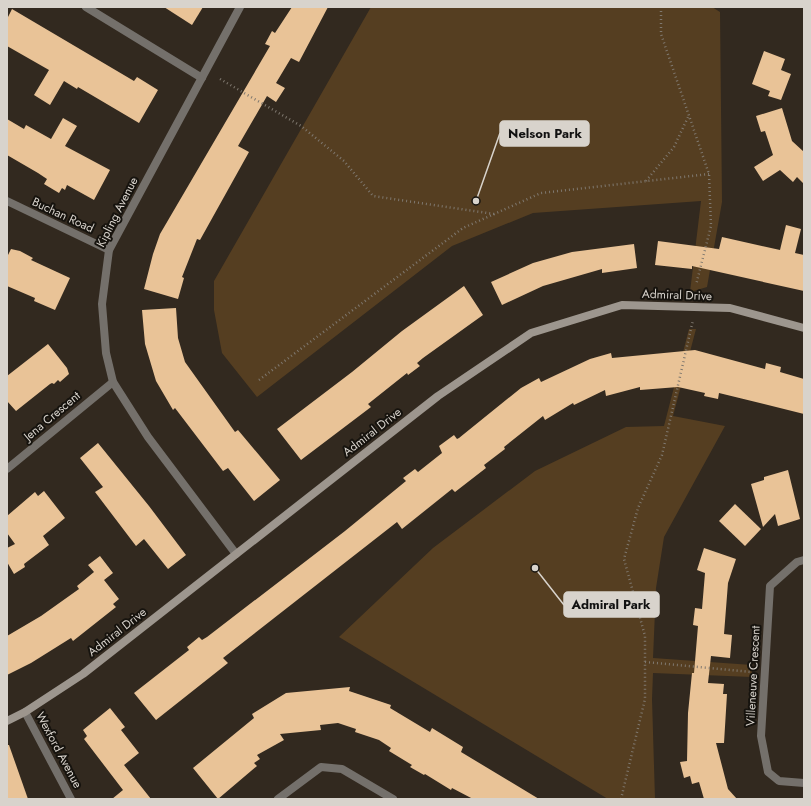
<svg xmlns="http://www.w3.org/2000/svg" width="811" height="806" font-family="Jost,sans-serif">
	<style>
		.green { fill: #553e21 }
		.building { fill: #e9c397 }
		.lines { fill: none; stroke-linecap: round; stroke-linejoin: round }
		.path { stroke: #7f786f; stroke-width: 2.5; stroke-dasharray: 1 3; stroke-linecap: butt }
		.street { stroke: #74706b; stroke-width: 8 }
		.secondary { stroke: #9d968e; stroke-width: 8 }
		.labels { text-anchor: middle; stroke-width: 4; stroke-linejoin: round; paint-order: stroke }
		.street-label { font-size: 12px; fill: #d8d3cc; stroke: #16130e }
		.leader { fill: none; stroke: #d8d3cc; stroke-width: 1.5 }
		.callout-dot { fill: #d8d3cc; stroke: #16130e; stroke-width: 1.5 }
		.callout { fill: #d8d3cc; stroke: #d8d3cc; stroke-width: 1.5 }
		.callout-label { font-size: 13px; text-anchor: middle; font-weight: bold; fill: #111 }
	</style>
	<rect width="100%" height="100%" fill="#32291f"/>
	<g class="green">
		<polygon points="371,7 712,7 720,12 722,202 707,287 690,292 701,201 533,213 452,246 257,397 222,353 214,310 214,281"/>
		<polygon points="689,329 696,329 673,416 725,426 664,537 656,588 653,658 752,665 752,677 653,673 652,699 655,799 608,799 339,637 433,548 535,471 626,427 664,426"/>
	</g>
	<g class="building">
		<polygon points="164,7 203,7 192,25"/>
		<polygon points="292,7 328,7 299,62 291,58 276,83 285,88 276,102 267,96 238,146 249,152 200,240 197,239 182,277 184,278 178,299 144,289 153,254 160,234 270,46 265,44 272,31 275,33"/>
		<polygon points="12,9 134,81 137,77 158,90 139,123 78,87 77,89 64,81 50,105 34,95 49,70 7,46 7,19"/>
		<polygon points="764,51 785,59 781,70 791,74 781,100 768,96 770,91 752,84"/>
		<polygon points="782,108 792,141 804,152 804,184 797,177 793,182 780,170 763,181 754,167 773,155 765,131 761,132 756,116"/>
		<polygon points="63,118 77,126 65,146 110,170 94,200 67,185 65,190 62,188 59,193 44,184 47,179 38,173 7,155 7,119 24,129 26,125 51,139"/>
		<polygon points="786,225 801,229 795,253 804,255 804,291 692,266 692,269 655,265 658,241 719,249 722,237 780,250"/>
		<polygon points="634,244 637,268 602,273 602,269 543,286 502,305 491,282 533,263 572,252"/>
		<polygon points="11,249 20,251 33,258 31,260 70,278 55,310 34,301 35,298 7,286 7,257"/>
		<polygon points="464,286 483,315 423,358 417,363 420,366 408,375 407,373 368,404 371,407 301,460 277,429 352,372 402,331"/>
		<polygon points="176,308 178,338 185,362 235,432 238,430 280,480 254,501 228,468 223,471 175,408 173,410 156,381 145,344 142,310"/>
		<polygon points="48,344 67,368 69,374 60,382 58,380 54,384 52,383 50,384 16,411 7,401 7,376"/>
		<polygon points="695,350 765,369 766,363 781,367 780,372 804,379 804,414 719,393 718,399 704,396 705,393 678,387 640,390 640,387 606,396 605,390 574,405 573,403 545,420 543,416 504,447 505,449 484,465 486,468 455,492 452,489 402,529 397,522 223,658 228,663 156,720 134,693 189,650 187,647 199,637 202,640 207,637 345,531 406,481 403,478 415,469 418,472 442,453 439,446 454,435 457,439 459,438 521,388 539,378 541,382 590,359 611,353 612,358"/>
		<polygon points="98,443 149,506 186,555 168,569 144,539 136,546 95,492 103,487 80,458"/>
		<polygon points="788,470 800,519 778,526 775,514 763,527 751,484 764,480 764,477"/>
		<polygon points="44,491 65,518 43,536 49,545 24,564 25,567 14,574 7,562 7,548 15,544 7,533 7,516 35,492 38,496"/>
		<polygon points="735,504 761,529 745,546 719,521"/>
		<polygon points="704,548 736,559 728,583 724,634 732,635 730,658 711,656 708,683 724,684 723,694 727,694 724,743 716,743 728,789 737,799 704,799 699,782 692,784 690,776 684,778 680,762 687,761 688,713 692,673 694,673 698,626 693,625 695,608 702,609 705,573 697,570"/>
		<polygon points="100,556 113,573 104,580 119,599 113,604 116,607 73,641 71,638 31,663 7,675 7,636 41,616 79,589 77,586 94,572 88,565"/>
		<polygon points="350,687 349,691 391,705 390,708 430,732 432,728 463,747 461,752 539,799 473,799 452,788 451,790 425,774 424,775 410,767 412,765 389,751 391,748 379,740 355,732 356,729 338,723 320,725 321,730 280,734 284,740 257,755 260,759 254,763 257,766 218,799 193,768 254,718 252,714 286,693"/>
		<polygon points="110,708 125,727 121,730 139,753 124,765 151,799 112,799 123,790 84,739 87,736 83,730"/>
		<polygon points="7,745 9,745 28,799 7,799"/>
	</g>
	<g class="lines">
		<g class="path">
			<polyline points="661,7 661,34 709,174 711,226 696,285"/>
			<polyline points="220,79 301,126 344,161 373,196 494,214"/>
			<polyline points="646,181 674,147 689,115"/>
			<polyline points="259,380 463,228 541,193 709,174"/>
			<polyline points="645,662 752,672"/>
			<polyline points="621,799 645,699 645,636 624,559 638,508 662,455 693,320"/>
		</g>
		<g class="street">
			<polyline points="86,7 202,78"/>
			<polyline points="7,201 109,250"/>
			<polyline points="7,469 113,382"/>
			<polyline points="236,554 148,437 113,382 106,353 102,304 109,250 240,7"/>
			<polyline points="804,560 797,562 770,586 761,736 768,772 779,781 804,783"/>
			<polyline points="25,712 71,799"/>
			<polyline points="278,799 321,767 342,769 393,799"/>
		</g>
		<polyline class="secondary" points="7,721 25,712 83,674 438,396 531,333 622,305 730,308 804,328"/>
	</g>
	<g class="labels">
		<g class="street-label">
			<text transform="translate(117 212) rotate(-63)" y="4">Kipling Avenue</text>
			<text transform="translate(63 215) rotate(25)" y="4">Buchan Road</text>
			<text transform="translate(677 295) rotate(2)" y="4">Admiral Drive</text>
			<text transform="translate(52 416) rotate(-40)" y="4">Jena Crescent</text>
			<text transform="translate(372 432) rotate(-38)" y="4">Admiral Drive</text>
			<text transform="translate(117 632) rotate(-38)" y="4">Admiral Drive</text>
			<text transform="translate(753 676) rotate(-87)" y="4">Villeneuve Crescent</text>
			<text transform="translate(59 750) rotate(62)" y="4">Wexford Avenue</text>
		</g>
	</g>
	<path class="leader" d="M476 201L500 133M535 568L564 605"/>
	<g class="callout-dot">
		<circle cx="476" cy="201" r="4"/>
		<circle cx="535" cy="568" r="4"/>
	</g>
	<g class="callout">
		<rect x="500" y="121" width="89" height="25" rx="4"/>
		<rect x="564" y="592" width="95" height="25" rx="4"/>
	</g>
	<g class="callout-label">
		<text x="545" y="138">Nelson Park</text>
		<text x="611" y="609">Admiral Park</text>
	</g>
	<rect width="811" height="806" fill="none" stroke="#d8d3cc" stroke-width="16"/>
</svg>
